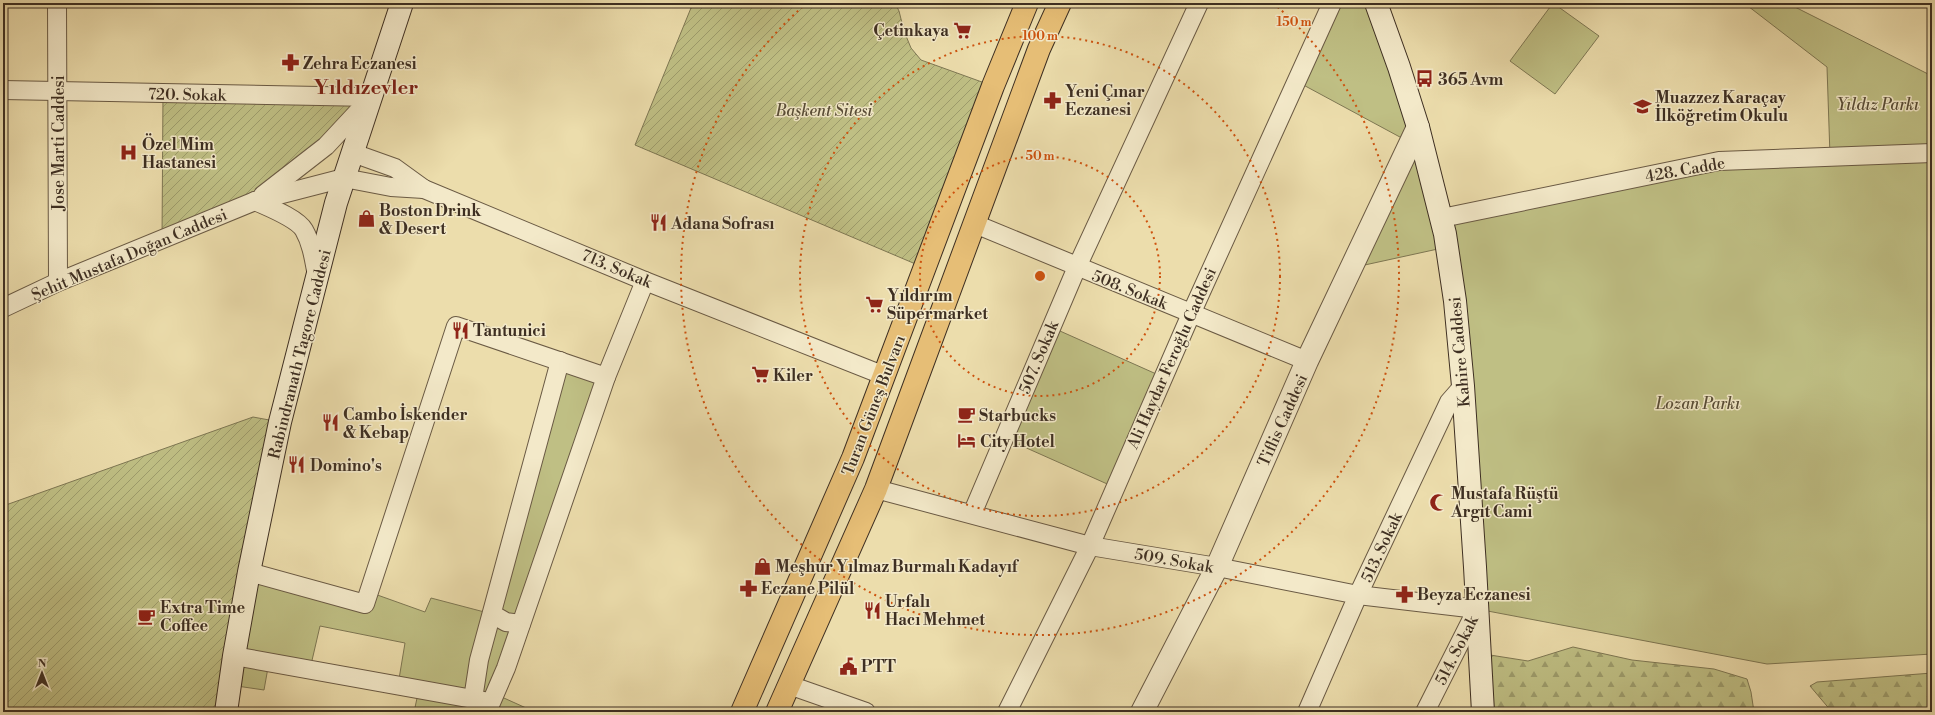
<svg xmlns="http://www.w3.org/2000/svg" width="1935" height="715" font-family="'Libre Bodoni',serif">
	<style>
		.forest { fill: url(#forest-firs); stroke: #7e7753 }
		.park { fill: #bfbf84; stroke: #7e7753 }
		.garden { fill: url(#garden-furrows); stroke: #7e7753 }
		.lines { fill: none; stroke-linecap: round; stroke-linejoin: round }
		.minor-casing { stroke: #6a5a44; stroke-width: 20 }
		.tertiary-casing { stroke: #6a5a44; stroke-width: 24 }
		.secondary-casing { stroke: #3e2f22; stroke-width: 24 }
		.primary-casing { stroke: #3e2f22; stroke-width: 24 }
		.minor { stroke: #f3e9c9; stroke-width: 18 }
		.tertiary { stroke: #f3e9c9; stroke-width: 22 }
		.secondary { stroke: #f3e9c9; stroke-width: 22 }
		.primary { stroke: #e6be76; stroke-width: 22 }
		.ring { fill: none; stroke: #ce530f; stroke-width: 2; stroke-dasharray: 2 4 }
		.labels { text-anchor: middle; stroke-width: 3; stroke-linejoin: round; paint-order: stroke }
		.poi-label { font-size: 16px; font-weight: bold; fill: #3e2f22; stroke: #f3e9c9; text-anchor: start }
		.street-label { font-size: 16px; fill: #3e2f22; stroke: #f3e9c9 }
		.park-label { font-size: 16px; font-style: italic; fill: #584c36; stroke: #f3e9c9 }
		.district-label { font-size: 20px; font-weight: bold; fill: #7a1f14; stroke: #f3e9c9 }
		.centre { fill: #ce530f; stroke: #f3e9c9; stroke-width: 2 }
		.ring-label { font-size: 12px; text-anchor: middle; font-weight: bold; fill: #ce530f; stroke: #f3e9c9; stroke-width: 3; stroke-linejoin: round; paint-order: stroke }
	</style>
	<defs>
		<pattern id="forest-firs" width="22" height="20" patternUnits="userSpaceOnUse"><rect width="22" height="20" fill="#bfbf84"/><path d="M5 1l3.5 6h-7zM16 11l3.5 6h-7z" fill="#9d9c6c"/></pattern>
		<pattern id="garden-furrows" width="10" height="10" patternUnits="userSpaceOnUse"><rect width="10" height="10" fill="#bfbf84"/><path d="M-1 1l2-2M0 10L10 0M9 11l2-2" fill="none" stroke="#9d9c6c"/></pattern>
	</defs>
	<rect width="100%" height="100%" fill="#ecddac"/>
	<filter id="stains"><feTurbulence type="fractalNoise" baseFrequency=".005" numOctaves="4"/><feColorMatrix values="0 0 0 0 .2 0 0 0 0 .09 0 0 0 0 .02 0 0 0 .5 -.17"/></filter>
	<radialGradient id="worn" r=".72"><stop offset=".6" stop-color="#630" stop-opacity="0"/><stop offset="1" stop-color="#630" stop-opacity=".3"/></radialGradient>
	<g class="forest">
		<polygon points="1573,647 1632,660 1714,669 1747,679 1751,692 1754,712 1494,712 1490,655 1528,661"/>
		<polygon points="1932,673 1932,712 1832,712 1810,686 1817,682"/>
	</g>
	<g class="park">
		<polygon points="1332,3 1376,3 1442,218 1719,161 1830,156 1827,67 1744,3 1787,3 1932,76 1932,654 1767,664 1477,609 1447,247 1351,268 1411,143 1296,81"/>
		<polygon points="1553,3 1599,36 1555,94 1510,61"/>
		<polygon points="1051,327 1163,377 1114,487 1004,438"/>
		<polygon points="560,361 606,377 495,694 535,712 414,712 419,689 398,685 405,643 320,626 310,669 269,662 264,690 230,685 249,572 365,604 369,592 425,612 431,598 492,614"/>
	</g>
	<g class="garden">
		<polygon points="693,3 895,3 899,11 904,31 911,48 921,60 993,86 925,268 635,145"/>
		<polygon points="163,93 372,97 255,201 162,239"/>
		<polygon points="253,417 280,422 226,712 3,712 3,506"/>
	</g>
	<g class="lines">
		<defs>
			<g id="minor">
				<polyline points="57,3 58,282"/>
				<polyline points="3,90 372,97"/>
				<polyline points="353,153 395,168 424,189 645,281 885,376"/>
				<polyline points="263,195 326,146 367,102"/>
				<path d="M255,201C268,207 297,218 304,230C312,244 314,260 317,276"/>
				<polyline points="1442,218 1719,161 1932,153"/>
				<polyline points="975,224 1307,361"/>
				<polyline points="3,308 58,282 255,201 344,178 391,187 424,189"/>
				<polyline points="876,489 1090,546 1217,567 1358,595 1477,609 1425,712"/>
				<polyline points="972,514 1077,267 1199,3"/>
				<polyline points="249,572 365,604 456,326 606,377"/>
				<polyline points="492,614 506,622 521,624"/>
				<polyline points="234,656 484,701"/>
				<polyline points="789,685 866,712"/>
				<polyline points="473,699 479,660 560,361"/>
				<polyline points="487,712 506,668 606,377 645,281"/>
				<polyline points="1007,712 1090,546 1191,314 1332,3"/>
				<polyline points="1307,712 1358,595 1449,402 1463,386"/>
			</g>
			<polyline id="tertiary" points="1142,712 1217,567 1307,361 1418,127"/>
			<g id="secondary">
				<polyline points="1376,3 1399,67 1418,127 1445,234 1455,301 1463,386 1475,567 1483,712"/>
				<polyline points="226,712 234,656 249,572 280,422 336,203 402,3"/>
			</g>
			<g id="primary">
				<polyline points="742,712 853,458 993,86 1027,3"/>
				<polyline points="777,712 876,489 1039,49 1060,3"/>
			</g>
		</defs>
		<use href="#minor" class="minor-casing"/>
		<use href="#tertiary" class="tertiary-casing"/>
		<use href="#secondary" class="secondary-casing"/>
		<use href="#primary" class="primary-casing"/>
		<use href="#minor" class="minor"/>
		<use href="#tertiary" class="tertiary"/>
		<use href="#secondary" class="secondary"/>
		<use href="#primary" class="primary"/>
	</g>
	<g class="ring">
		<circle cx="1040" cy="276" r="120"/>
		<circle cx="1040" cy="276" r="240"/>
		<path d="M1273 3A359 359 0 1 1 807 3"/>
	</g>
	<defs>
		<symbol id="supermarket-bare" viewBox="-9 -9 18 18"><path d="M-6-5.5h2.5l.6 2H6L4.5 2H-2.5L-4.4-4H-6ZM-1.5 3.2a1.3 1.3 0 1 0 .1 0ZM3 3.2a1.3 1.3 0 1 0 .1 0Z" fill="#8f2418" stroke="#f3e9c9" stroke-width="2.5" paint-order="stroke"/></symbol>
		<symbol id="pharmacy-bare" viewBox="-9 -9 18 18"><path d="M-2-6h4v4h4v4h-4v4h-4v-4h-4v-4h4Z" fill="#8f2418" stroke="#f3e9c9" stroke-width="2.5" paint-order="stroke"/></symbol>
		<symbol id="bus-bare" viewBox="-9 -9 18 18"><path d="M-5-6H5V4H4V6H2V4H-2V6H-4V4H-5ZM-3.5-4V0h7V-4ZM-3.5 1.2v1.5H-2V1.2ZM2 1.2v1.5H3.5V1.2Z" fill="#8f2418" stroke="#f3e9c9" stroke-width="2.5" paint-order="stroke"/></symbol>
		<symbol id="school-bare" viewBox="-9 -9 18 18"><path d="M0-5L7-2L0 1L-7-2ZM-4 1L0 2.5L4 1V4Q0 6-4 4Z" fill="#8f2418" stroke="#f3e9c9" stroke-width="2.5" paint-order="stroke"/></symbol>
		<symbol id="hospital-bare" viewBox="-9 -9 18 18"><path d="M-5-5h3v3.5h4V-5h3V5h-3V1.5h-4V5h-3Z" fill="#8f2418" stroke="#f3e9c9" stroke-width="2.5" paint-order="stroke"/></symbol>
		<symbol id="shop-bare" viewBox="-9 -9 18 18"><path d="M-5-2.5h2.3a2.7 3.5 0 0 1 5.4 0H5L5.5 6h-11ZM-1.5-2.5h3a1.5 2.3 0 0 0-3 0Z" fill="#8f2418" stroke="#f3e9c9" stroke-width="2.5" paint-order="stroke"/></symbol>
		<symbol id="restaurant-bare" viewBox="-9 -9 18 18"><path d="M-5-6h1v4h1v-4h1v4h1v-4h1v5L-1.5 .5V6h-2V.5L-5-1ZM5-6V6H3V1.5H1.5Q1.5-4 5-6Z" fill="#8f2418" stroke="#f3e9c9" stroke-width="2.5" paint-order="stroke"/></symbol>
		<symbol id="cafe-bare" viewBox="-9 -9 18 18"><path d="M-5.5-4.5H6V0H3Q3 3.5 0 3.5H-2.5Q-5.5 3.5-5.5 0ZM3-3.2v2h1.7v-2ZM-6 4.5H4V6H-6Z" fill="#8f2418" stroke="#f3e9c9" stroke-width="2.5" paint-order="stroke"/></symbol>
		<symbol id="hotel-bare" viewBox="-9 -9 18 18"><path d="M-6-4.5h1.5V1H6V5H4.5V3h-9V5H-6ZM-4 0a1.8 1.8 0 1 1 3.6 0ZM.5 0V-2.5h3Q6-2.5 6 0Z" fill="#8f2418" stroke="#f3e9c9" stroke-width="2.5" paint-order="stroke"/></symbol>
		<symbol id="mosque-bare" viewBox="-9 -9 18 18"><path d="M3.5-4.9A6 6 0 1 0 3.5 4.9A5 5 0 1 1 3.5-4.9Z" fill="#8f2418" stroke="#f3e9c9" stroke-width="2.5" paint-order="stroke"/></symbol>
		<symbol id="civic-bare" viewBox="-9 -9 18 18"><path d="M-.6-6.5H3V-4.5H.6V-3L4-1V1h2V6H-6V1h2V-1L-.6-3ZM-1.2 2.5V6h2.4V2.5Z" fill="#8f2418" stroke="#f3e9c9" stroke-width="2.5" paint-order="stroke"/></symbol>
	</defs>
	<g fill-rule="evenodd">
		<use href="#supermarket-bare" x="950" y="18" width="25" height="25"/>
		<use href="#pharmacy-bare" x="278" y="50" width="25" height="25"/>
		<use href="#bus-bare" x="1412" y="66" width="25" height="25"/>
		<use href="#pharmacy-bare" x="1040" y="88" width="25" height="25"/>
		<use href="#school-bare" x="1630" y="94" width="25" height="25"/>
		<use href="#hospital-bare" x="116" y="140" width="25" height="25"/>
		<use href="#shop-bare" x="354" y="206" width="25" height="25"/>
		<use href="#restaurant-bare" x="646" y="210" width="25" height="25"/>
		<use href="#supermarket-bare" x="862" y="292" width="25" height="25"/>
		<use href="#restaurant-bare" x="448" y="318" width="25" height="25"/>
		<use href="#supermarket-bare" x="748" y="362" width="25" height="25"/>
		<use href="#cafe-bare" x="954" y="402" width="25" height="25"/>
		<use href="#restaurant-bare" x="318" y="410" width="25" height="25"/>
		<use href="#hotel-bare" x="954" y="428" width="25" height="25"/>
		<use href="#restaurant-bare" x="284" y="452" width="25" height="25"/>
		<use href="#mosque-bare" x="1426" y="490" width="25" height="25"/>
		<use href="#shop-bare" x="750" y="554" width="25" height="25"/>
		<use href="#pharmacy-bare" x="736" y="576" width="25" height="25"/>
		<use href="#pharmacy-bare" x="1392" y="582" width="25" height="25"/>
		<use href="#restaurant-bare" x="860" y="598" width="25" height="25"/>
		<use href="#cafe-bare" x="134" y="604" width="25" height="25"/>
		<use href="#civic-bare" x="836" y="654" width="25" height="25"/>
	</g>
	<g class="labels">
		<g class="poi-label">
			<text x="949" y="36" text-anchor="end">Çetinkaya</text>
			<text x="303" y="69">Zehra Eczanesi</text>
			<text x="1438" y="85">365 Avm</text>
			<text x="1065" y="97">Yeni Çınar<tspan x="1065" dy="18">Eczanesi</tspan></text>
			<text x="1655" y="103">Muazzez Karaçay<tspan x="1655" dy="18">İlköğretim Okulu</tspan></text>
			<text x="142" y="150">Özel Mim<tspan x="142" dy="18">Hastanesi</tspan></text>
			<text x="379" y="216">Boston Drink<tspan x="379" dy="18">&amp; Desert</tspan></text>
			<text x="671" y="229">Adana Sofrası</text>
			<text x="887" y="301">Yıldırım<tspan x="887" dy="18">Süpermarket</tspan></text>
			<text x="473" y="336">Tantunici</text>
			<text x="773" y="381">Kiler</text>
			<text x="343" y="420">Cambo İskender<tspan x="343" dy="18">&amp; Kebap</tspan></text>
			<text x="979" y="421">Starbucks</text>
			<text x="980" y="447">City Hotel</text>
			<text x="310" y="471">Domino's</text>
			<text x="1451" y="499">Mustafa Rüştü<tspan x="1451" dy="18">Argıt Cami</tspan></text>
			<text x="775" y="572">Meşhur Yılmaz Burmalı Kadayıf</text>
			<text x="761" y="594">Eczane Pilül</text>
			<text x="1417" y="600">Beyza Eczanesi</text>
			<text x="885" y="607">Urfalı<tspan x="885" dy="18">Hacı Mehmet</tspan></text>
			<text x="160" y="613">Extra Time<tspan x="160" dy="18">Coffee</tspan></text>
			<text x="861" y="672">PTT</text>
		</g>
		<g class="street-label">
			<text transform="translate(187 94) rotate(1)" y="6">720. Sokak</text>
			<text transform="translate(58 143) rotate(-90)" y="6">Jose Marti Caddesi</text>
			<text transform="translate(1685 169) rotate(-10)" y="6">428. Cadde</text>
			<text transform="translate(129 254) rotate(-23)" y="6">Şehit Mustafa Doğan Caddesi</text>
			<text transform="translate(617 268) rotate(23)" y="6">713. Sokak</text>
			<text transform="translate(1130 289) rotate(22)" y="6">508. Sokak</text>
			<text transform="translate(1459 352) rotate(-95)" y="6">Kahire Caddesi</text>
			<text transform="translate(299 354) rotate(-76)" y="6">Rabindranath Tagore Caddesi</text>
			<text transform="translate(1038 357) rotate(-67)" y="6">507. Sokak</text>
			<text transform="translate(1171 358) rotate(-66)" y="6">Ali Haydar Feroğlu Caddesi</text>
			<text transform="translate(873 405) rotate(-69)" y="6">Turan Güneş Bulvarı</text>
			<text transform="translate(1282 420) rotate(-66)" y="6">Tiflis Caddesi</text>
			<text transform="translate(1381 547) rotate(-65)" y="6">513. Sokak</text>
			<text transform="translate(1174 560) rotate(10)" y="6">509. Sokak</text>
			<text transform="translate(1456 650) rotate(-63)" y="6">514. Sokak</text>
		</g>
		<g class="park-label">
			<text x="1878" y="110">Yıldız Parkı</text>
			<text x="824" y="116">Başkent Sitesi</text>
			<text x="1698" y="409">Lozan Parkı</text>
		</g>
		<g class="district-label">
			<text x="366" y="94">Yıldızevler</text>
		</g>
	</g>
	<circle cx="1040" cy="276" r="6" class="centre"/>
	<g class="ring-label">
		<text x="1294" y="26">150 m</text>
		<text x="1040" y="40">100 m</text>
		<text x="1040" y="160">50 m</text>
	</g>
	<rect width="1935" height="715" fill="none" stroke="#ecddac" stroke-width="16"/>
	<rect x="4" y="4" width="1927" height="707" fill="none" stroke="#3e2f22" stroke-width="2"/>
	<rect x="8" y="8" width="1919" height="699" fill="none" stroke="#3e2f22"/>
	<g transform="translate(42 673)" stroke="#f3e9c9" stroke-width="3" paint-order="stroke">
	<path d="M0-3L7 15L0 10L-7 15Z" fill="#3e2f22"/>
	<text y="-6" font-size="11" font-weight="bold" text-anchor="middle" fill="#3e2f22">N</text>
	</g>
	<rect width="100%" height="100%" filter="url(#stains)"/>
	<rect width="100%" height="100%" fill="url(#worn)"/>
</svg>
